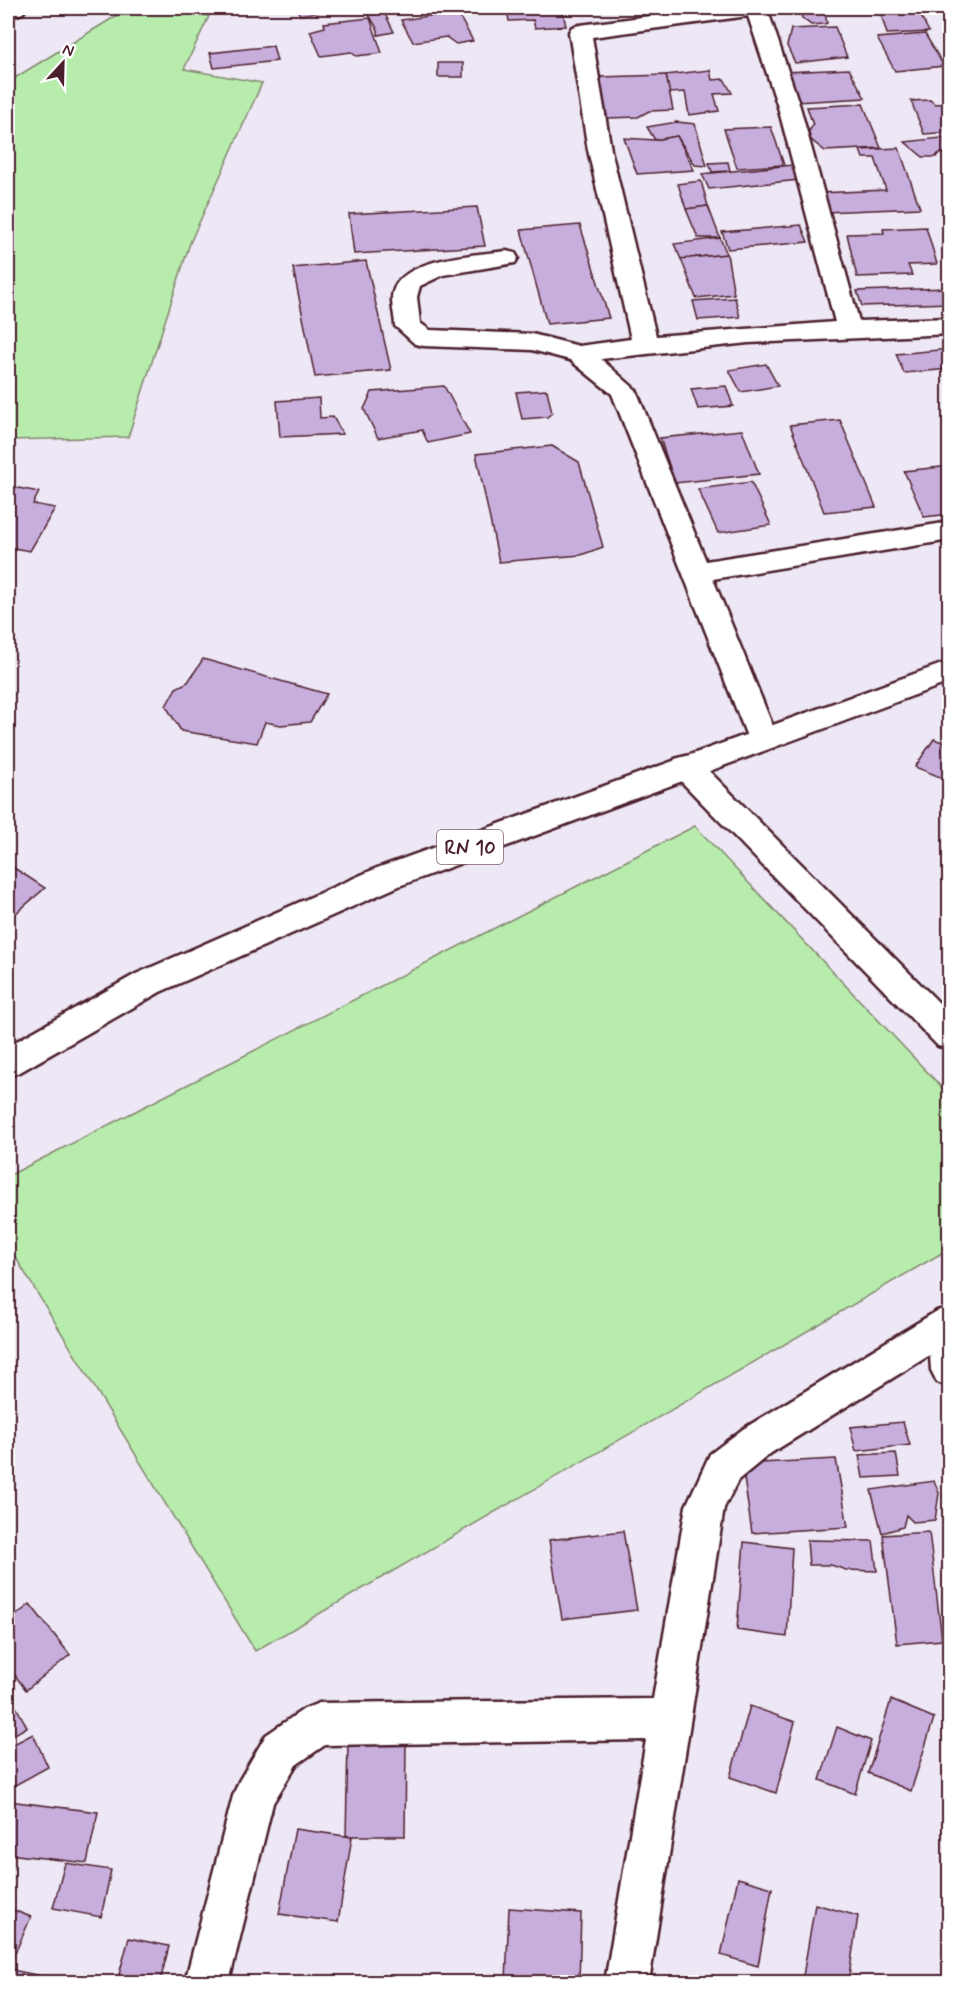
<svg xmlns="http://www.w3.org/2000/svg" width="957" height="1990" font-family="Mynerve,sans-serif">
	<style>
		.green { fill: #b7ecad; stroke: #80866c; stroke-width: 1.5 }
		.building { fill: #c8aedd; stroke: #4a1f2b; stroke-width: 1.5 }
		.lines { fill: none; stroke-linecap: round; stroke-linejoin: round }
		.street-casing { stroke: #4a1f2b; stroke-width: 5 }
		.primary-casing { stroke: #4a1f2b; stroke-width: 5 }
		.street { fill: #fff; fill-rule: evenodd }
		.primary { fill: #fff; fill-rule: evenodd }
		.labels { text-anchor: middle; stroke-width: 4.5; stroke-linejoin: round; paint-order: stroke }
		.shield { fill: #fff; stroke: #80626b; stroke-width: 1.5 }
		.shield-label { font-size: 20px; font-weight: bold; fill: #4a1f2b }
	</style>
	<rect width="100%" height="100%" fill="#eee7f5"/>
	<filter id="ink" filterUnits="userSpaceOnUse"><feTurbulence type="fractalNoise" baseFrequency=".0167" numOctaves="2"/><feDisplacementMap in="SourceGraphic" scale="12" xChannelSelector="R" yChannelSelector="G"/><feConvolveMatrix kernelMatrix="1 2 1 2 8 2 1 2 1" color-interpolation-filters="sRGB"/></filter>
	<g filter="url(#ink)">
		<g class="green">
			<polygon points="129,8 174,8 209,16 184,69 262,83 190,243 128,437 8,440 8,82"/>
			<polygon points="695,826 949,1095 949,1249 255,1651 8,1245 8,1176"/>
		</g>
		<g class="building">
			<polygon points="296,8 344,8 300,15"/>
			<polygon points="365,8 382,8 394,32 378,35 378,30"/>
			<polygon points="507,8 562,8 566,26 535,28 533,20 509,21"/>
			<polygon points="824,8 827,23 824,24 811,25 802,18 800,11"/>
			<polygon points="879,8 928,8 931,11 920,14 929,32 887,34"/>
			<polygon points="457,12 473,41 456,44 446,37 413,42 401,20"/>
			<polygon points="370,18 382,53 356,56 351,52 321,56 310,31 325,27 324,23"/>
			<polygon points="835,27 847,57 795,63 787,46 791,29"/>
			<polygon points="925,34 944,66 895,71 877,38"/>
			<polygon points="273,46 277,61 214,68 210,53"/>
			<rect x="438" y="63" width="25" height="14"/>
			<polygon points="849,69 865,98 796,102 785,72"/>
			<polygon points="710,70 712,80 724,79 732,93 714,94 719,111 689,115 685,92 669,93 666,75"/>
			<polygon points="666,75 673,110 649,111 638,117 607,118 600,77"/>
			<polygon points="930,100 935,104 950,103 950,132 924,134 911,101"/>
			<polygon points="863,104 881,148 825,151 806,136 813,125 807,107"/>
			<polygon points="677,122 695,124 707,166 695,165 677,136 655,140 647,127"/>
			<polygon points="771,127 784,165 737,168 724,129"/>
			<polygon points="677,136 694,170 637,174 624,138 655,140"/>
			<polygon points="950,137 950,152 938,154 936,157 923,157 905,142"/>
			<polygon points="899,148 920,208 824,212 819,193 886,190 875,158 863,158 860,150"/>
			<polygon points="728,162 730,171 712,172 709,163"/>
			<polygon points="793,165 799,180 709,189 702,174"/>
			<polygon points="701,181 708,206 686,209 678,184"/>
			<polygon points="708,206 720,238 698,238 686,209"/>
			<polygon points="477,207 485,246 354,254 349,214"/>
			<polygon points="580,225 609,318 547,324 521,230"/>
			<polygon points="801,225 808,242 728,249 722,232"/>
			<polygon points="926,227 937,264 908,265 912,275 857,277 847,234 884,233 883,229"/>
			<polygon points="720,238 727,254 681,259 674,244"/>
			<polygon points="727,254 734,294 696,298 681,259"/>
			<polygon points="366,261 391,370 315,377 293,268"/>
			<polygon points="948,288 950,303 862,306 857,291"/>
			<polygon points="735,298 740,317 698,320 693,301"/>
			<polygon points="950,349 950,369 904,373 896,354"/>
			<polygon points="766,364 778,386 741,392 729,370"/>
			<polygon points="444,386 470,434 428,443 422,430 378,438 364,409 372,392"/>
			<polygon points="726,386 733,406 698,409 691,389"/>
			<polygon points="547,390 552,413 547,417 522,419 516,392"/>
			<polygon points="319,398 320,418 333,417 343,434 280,437 277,401"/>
			<polygon points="840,420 876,507 824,512 790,425"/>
			<polygon points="742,430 759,474 675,483 660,438"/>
			<polygon points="552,446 579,462 603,547 581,555 499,562 476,454"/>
			<polygon points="950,466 950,514 924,517 904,471"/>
			<polygon points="751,482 771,525 718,533 698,489"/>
			<polygon points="8,486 39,492 33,504 55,508 30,551 8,547"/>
			<polygon points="203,659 327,694 310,722 281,725 265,722 257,743 181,731 166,706 176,688 188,682"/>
			<polygon points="934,739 950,745 950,781 915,767"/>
			<polygon points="8,864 45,888 8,920"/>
			<polygon points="903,1422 910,1445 856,1451 850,1427"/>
			<polygon points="896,1453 900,1476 863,1478 859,1455"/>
			<polygon points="836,1459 848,1527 752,1533 742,1464"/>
			<polygon points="934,1481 939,1493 935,1520 913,1522 906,1515 903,1527 882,1533 871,1490"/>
			<polygon points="623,1531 637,1610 562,1619 549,1540"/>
			<polygon points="929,1532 942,1640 897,1644 883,1535"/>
			<polygon points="807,1540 873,1541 877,1571 846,1570 831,1565 809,1565"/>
			<polygon points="744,1542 792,1548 787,1637 737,1630"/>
			<polygon points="30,1604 70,1655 26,1690 8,1666 8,1622"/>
			<polygon points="8,1692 27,1727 8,1738"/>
			<polygon points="891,1700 934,1718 911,1791 868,1773"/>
			<polygon points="750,1706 795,1722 776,1793 730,1777"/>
			<polygon points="837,1727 871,1741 855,1794 820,1780"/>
			<polygon points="33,1734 48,1767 8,1789 8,1747"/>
			<polygon points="348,1741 406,1741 405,1836 346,1836"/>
			<polygon points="8,1801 98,1812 87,1863 8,1854"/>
			<polygon points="295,1829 352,1837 338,1922 279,1914"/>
			<polygon points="65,1863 111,1870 101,1917 53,1908"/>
			<polygon points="738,1878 772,1888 758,1966 721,1955"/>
			<polygon points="815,1904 858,1916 848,1982 802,1982"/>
			<polygon points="8,1908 31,1917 8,1969"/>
			<polygon points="509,1908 581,1913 579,1982 506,1982"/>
			<polygon points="129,1938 169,1946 160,1982 117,1982"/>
			<polygon points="12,1970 71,1982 8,1982"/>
		</g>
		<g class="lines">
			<defs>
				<g id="street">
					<path d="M712,8H770L768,11L800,107L859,321L950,318V334L748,343L601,359L636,390L706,561L950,522V540L713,579L778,739L774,747L763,750L752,747L748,739L612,394L570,360L532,350L424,346L415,344L395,326C395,315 389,299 394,289C408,257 476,255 506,251L515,253L518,258L515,263L443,275L420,286L417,297L420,323L430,330L532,334L579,346L631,339L588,150L569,32L572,27L580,25ZM748,16L778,107L835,322L656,336L611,150L592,37Z"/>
					<polygon points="939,8 950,8 950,15 942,14"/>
					<polygon points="686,756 697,759 950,1014 950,1049 938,1046 675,775 671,767 675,759"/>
					<polygon points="950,1307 950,1387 937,1382 931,1370 930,1355 771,1453 738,1480 724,1508 649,1982 605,1982 646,1740 325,1745 296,1765 273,1803 229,1982 185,1982 233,1796 239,1781 266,1735 304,1709 319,1703 653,1699 686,1506 710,1454 743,1429 937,1311"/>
				</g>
				<g id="primary">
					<polygon points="8,8 26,8 23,13 8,18"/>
					<polygon points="950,661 950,682 399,886 160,992 20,1072 8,1076 8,1046 136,974 377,868"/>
				</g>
			</defs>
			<use href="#street" class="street-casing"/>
			<use href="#primary" class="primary-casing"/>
			<use href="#street" class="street"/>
			<use href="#primary" class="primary"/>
		</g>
	</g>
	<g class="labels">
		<rect class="shield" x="437" y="830" width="66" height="34" rx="4.5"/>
		<g class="shield-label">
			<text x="470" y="854">RN 10</text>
		</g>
	</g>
	<rect width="957" height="1990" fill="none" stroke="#fff" stroke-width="30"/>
	<rect x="15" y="15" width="927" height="1960" fill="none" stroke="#4a1f2b" stroke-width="2" filter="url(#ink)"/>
	<g transform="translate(63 63) rotate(22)" stroke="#ffffff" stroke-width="4.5" paint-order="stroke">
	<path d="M0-4.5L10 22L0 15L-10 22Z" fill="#4a1f2b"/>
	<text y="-9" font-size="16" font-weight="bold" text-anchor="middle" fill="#4a1f2b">N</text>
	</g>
</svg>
